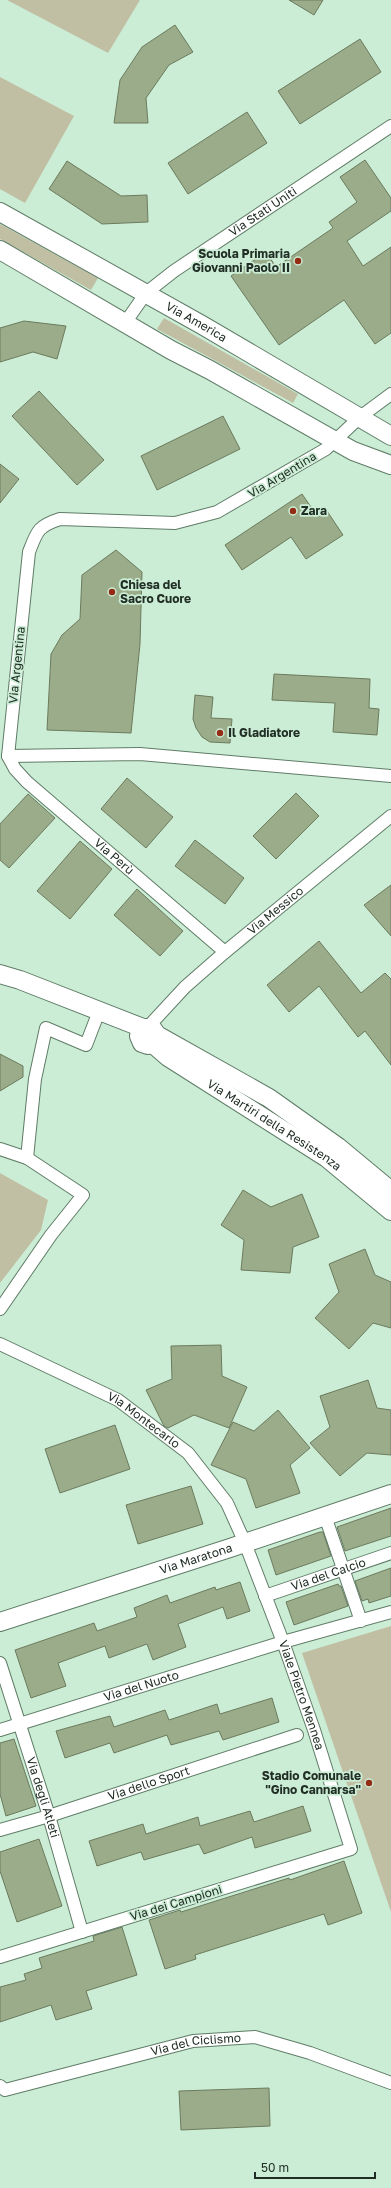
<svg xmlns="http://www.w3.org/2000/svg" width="391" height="2188" font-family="'Golos Text',sans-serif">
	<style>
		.green { fill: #c0bfa4 }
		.building { fill: #9aac89; stroke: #6c7b5e }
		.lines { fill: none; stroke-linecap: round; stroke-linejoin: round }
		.street-casing { stroke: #5f7c67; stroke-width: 14 }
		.secondary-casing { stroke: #5f7c67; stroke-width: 20 }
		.street { stroke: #fff; stroke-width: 12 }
		.secondary { stroke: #fff; stroke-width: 18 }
		.poi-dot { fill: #942c15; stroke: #ccedd5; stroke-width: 1.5 }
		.labels { text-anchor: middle; stroke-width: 3.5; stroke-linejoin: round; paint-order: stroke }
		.street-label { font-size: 12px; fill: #212e25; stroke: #ccedd5 }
		.poi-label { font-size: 12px; font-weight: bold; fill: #212e25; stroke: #ccedd5; text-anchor: start }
	</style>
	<rect width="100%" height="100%" fill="#ccedd5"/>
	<g class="green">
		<polygon points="7,0 140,0 108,53"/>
		<polygon points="0,77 74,116 25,203 0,189"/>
		<polygon points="0,224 98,278 91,290 0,239"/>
		<polygon points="164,318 298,394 293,403 157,329"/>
		<polygon points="0,1173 48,1200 41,1230 0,1283"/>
		<polygon points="391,1626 391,1912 302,1653"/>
	</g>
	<g class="building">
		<polygon points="289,0 323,0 314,15"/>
		<polygon points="175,25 193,52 169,65 146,98 148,123 114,123 120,80 142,47"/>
		<polygon points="360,39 381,72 300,124 278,91"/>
		<polygon points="247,112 267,143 188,194 168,163"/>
		<polygon points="365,160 391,198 391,211 347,241 363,266 391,247 391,333 375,344 344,300 279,345 231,276 266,252 276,267 333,228 329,222 357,202 340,177"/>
		<polygon points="67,161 121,196 147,195 148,222 102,224 49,189"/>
		<polygon points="24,321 66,326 57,359 33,352 0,362 0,328"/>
		<polygon points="39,391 104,460 77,485 12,416"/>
		<polygon points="223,416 240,449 157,490 141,456"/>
		<polygon points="0,464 19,479 0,503"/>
		<polygon points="302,494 318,517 327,511 343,535 306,559 291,537 242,570 225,545"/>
		<polygon points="116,550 142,572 140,644 131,733 47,730 51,654 62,635 80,619 82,575"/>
		<polygon points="274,674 370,679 369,708 379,709 377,735 333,732 335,703 272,700"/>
		<polygon points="195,695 213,697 211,718 232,719 230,743 210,742 202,737 196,728 193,719"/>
		<polygon points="127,778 173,817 146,848 101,809"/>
		<polygon points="296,793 319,816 276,859 253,836"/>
		<polygon points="28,794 55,818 9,868 0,860 0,824"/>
		<polygon points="195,840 244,878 225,904 175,866"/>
		<polygon points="80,841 112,869 70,919 37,891"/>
		<polygon points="391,885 391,936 364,905"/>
		<polygon points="137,889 183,931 160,956 114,915"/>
		<polygon points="319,941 361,993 385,973 391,979 391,1065 365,1031 358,1037 319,986 289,1012 267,985"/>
		<polygon points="0,1054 23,1066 23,1077 0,1091"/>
		<polygon points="243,1190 271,1207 302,1194 319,1237 293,1247 290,1273 241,1270 244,1240 221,1225"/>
		<polygon points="365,1249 375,1275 391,1282 391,1328 373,1323 349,1349 315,1318 339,1292 329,1264"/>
		<polygon points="221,1345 222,1376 247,1387 229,1428 194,1415 168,1428 164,1426 146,1390 172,1379 171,1346"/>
		<polygon points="368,1380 377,1408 391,1410 391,1455 367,1453 340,1476 310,1443 330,1427 320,1396"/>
		<polygon points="278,1410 310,1448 290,1465 300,1493 256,1508 246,1479 211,1465 233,1422 254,1431"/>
		<polygon points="115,1425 130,1469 60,1493 45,1449"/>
		<polygon points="191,1486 203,1524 138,1544 126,1505"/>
		<polygon points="391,1508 391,1536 345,1551 337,1527"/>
		<polygon points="320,1532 323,1532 331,1556 276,1575 268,1550"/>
		<polygon points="391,1568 391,1596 369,1603 368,1599 362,1601 355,1581"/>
		<polygon points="240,1582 250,1611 227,1619 223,1607 178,1624 186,1647 153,1660 147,1644 109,1658 105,1646 58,1663 66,1686 31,1698 15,1650 94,1623 97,1631 137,1617 134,1608 167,1595 170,1603 215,1587 216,1590"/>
		<polygon points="338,1584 339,1586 341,1586 348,1606 294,1625 286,1602"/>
		<polygon points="272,1698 279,1722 223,1740 219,1731 171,1745 167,1735 114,1753 110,1743 65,1758 56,1731 110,1716 114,1727 165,1710 169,1720 217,1704 220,1714"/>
		<polygon points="14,1739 36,1806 6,1816 0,1794 0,1743"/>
		<polygon points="303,1806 311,1831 255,1848 252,1837 204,1854 199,1844 144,1860 141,1852 97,1866 89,1841 143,1824 146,1834 198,1817 200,1826 250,1811 254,1822"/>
		<polygon points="39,1839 62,1906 17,1922 0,1871 0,1852"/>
		<polygon points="344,1861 362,1913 328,1925 324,1914 195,1955 196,1959 165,1969 149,1920 180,1910 181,1912 289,1878 290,1880"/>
		<polygon points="122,1927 137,1975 86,1991 92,2009 56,2020 51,2005 0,2022 0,1987 26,1980 24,1974 42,1968 39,1958 94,1941 93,1936"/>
		<polygon points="269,2088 270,2126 181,2130 179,2091"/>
	</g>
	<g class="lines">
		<defs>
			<g id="street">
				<path id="s1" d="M125,323L146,293L174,271L391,126"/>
				<path d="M391,394L360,417L326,449L217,512L175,523L60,519C38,526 37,531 29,552L8,756L140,754L391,776"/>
				<path id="s2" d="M8,756L15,769L27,782L225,952"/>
				<path id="s3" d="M148,1027L185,987L225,952L391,816"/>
				<polyline points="0,1149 27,1158 83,1195 51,1235 0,1309"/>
				<polyline points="27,1158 35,1079 46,1028 86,1045 96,1019 101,1012"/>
				<path id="s4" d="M0,1344L118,1400L188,1453L227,1503L245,1543L283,1642L314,1730L351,1849L0,1957"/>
				<polyline points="325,1516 361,1621"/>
				<path id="s5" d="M265,1596L391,1553"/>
				<path id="s6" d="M0,1663L49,1816L82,1932"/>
				<path id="s7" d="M0,1730L283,1642L391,1612"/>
				<path id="s8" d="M0,1830L49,1816L297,1735"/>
				<path id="s9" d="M0,2086L5,2090L193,2041L255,2037L310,2053L391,2083"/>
			</g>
			<g id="secondary">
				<path id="s10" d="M0,212L202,325L391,436"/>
				<polyline points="0,250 171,350 210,370 353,451 391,465"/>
				<polyline points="0,974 20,980 143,1028"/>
				<polyline points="157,1035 155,1042 148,1045 142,1043 139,1036 143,1028 152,1028 157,1035 269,1098 338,1147 391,1191"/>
				<path id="s11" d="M153,1044L168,1057L327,1158L391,1211"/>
				<path id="s12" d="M0,1622L230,1548L391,1494"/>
			</g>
		</defs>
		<use href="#street" class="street-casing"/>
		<use href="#secondary" class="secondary-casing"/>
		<use href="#street" class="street"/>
		<use href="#secondary" class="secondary"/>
	</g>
	<g class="poi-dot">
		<circle cx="298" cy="261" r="4"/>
		<circle cx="293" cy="511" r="4"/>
		<circle cx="112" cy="592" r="4"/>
		<circle cx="220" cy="733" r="4"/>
		<circle cx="369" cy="1783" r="4"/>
	</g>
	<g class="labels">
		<g class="street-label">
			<text dy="4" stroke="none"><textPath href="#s1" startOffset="179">Via Stati Uniti</textPath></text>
			<text dy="4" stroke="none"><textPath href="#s10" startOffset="225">Via America</textPath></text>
			<text transform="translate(282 475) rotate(-31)" y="4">Via Argentina</text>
			<text transform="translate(17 665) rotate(-84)" y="4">Via Argentina</text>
			<text dy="4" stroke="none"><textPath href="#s2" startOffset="147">Via Perù</textPath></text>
			<text dy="4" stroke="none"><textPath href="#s3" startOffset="173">Via Messico</textPath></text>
			<text dy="4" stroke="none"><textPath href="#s11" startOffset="146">Via Martiri della Resistenza</textPath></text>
			<text dy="4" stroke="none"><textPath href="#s4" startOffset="163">Via Montecarlo</textPath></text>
			<text dy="4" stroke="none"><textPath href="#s12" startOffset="206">Via Maratona</textPath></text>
			<text dy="4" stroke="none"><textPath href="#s5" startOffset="67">Via del Calcio</textPath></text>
			<text dy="4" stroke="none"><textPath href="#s7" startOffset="148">Via del Nuoto</textPath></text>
			<text dy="4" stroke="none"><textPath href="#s4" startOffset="488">Viale Pietro Mennea</textPath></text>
			<text dy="4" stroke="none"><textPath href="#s8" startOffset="156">Via dello Sport</textPath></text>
			<text dy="4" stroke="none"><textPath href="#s6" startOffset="141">Via degli Atleti</textPath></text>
			<text transform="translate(176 1903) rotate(-17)" y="4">Via dei Campioni</text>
			<text dy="4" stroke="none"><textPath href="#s9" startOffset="203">Via del Ciclismo</textPath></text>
		</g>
		<g class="poi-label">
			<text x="290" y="258" text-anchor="end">Scuola Primaria<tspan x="290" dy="14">Giovanni Paolo II</tspan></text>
			<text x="301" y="515">Zara</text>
			<text x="120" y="589">Chiesa del<tspan x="120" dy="14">Sacro Cuore</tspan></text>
			<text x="228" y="737">Il Gladiatore</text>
			<text x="361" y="1780" text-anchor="end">Stadio Comunale<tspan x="361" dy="14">"Gino Cannarsa"</tspan></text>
		</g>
	</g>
	<path d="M255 2172v6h120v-6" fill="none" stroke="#212e25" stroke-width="2"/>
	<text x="261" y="2172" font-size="12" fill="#212e25" stroke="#ccedd5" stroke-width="3" paint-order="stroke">50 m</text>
</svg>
